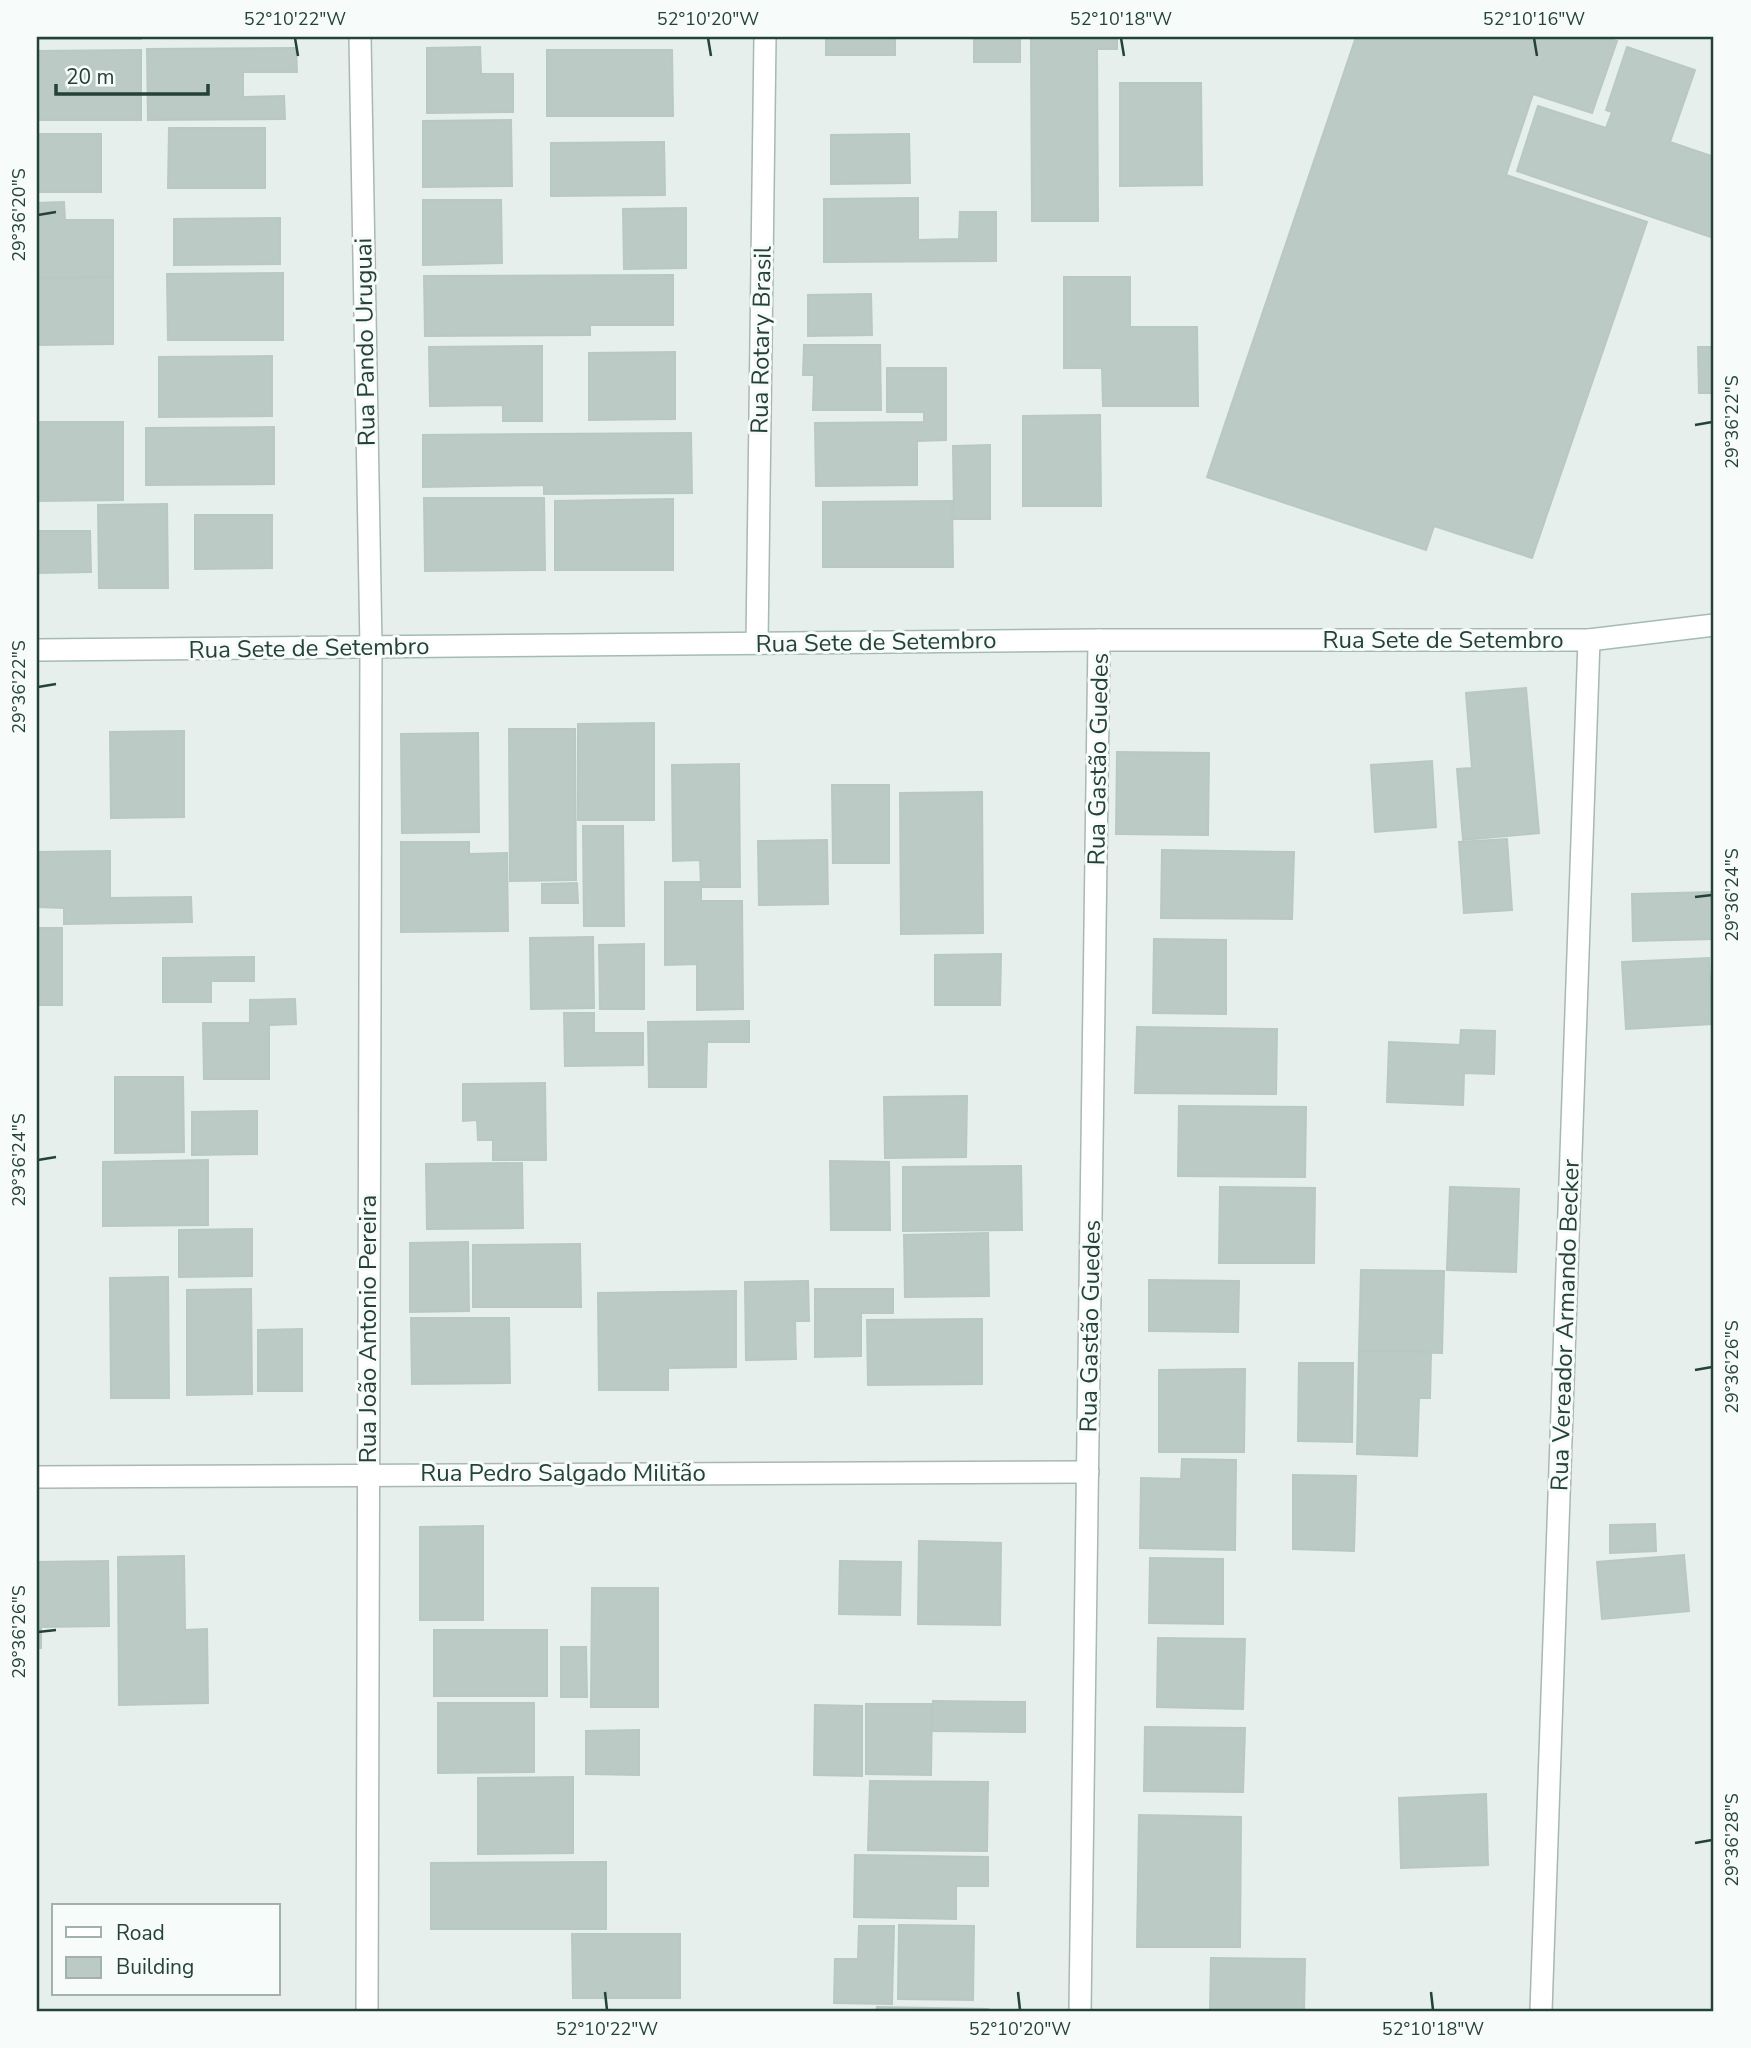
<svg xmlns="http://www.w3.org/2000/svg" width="1751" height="2048" font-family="'Nunito Sans',sans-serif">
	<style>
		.building { fill: #bbcac4; stroke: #b8c9c2; stroke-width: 2 }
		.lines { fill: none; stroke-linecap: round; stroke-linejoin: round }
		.street-casing { stroke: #a8b8b2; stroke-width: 24 }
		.secondary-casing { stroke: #a4bbb3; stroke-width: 24 }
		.street { stroke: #fff; stroke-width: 21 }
		.secondary { stroke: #fff; stroke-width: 21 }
		.ticks { fill: none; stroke: #24423a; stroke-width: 2.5 }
		.labels { text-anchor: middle; stroke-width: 6; stroke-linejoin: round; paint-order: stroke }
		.street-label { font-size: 24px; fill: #24423a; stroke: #f7fbf9 }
		.neatline { fill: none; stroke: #24423a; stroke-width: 2.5 }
		.ticks-label { font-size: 18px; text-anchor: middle; fill: #24423a }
	</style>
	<rect width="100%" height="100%" fill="#e6efeb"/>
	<g class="building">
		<rect x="37" y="37" width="104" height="2"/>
		<rect x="826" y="37" width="69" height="18"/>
		<rect x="974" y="37" width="46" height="25"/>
		<polygon points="1031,37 1117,37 1117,49 1097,49 1098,221 1032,221"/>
		<polygon points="1356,37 1603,37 1617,41 1592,113 1533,94 1506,175 1647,222 1532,558 1434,526 1426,550 1207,477"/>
		<polygon points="480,47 481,74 513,74 513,112 427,113 427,48"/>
		<polygon points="1627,47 1695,70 1670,142 1714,157 1714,238 1517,171 1538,106 1606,128 1612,112 1606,110"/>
		<polygon points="296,48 297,72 243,72 243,97 284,96 285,119 148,120 147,49"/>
		<polygon points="141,50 141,120 37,120 37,51"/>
		<polygon points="547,50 672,50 673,116 547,116"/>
		<polygon points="1120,83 1201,83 1202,185 1120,186"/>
		<polygon points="511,120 512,186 423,187 423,121"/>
		<polygon points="169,128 265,128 265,188 168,188"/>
		<rect x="37" y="134" width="64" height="58"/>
		<polygon points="909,134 910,183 831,184 831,135"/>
		<polygon points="664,142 665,195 551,196 551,143"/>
		<polygon points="918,198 918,240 959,239 960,212 996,212 996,261 824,262 824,199"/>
		<polygon points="423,200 501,200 502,263 423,265"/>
		<polygon points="64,202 65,220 113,220 113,277 37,278 37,203"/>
		<polygon points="686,208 686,268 624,269 623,209"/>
		<polygon points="280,218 280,264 174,265 174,219"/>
		<polygon points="283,273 283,340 168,340 167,274"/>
		<polygon points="673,275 673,325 590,325 590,335 425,336 424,276"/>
		<polygon points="113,277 113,344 37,345 37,278"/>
		<polygon points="1064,277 1130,277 1130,327 1197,327 1198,406 1103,406 1102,368 1064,368"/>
		<polygon points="871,294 872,335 808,336 808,295"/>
		<polygon points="804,345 880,345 881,410 813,410 814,375 803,375"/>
		<polygon points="542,346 542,421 503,421 503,405 430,406 429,347"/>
		<polygon points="1698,347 1714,347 1714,393 1699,393"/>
		<polygon points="675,352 675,419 589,420 589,353"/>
		<polygon points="272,356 272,416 159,417 159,357"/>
		<polygon points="887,368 946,368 946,440 917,441 917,485 816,486 815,423 924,422 924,412 887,412"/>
		<polygon points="1100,415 1101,506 1023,506 1023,416"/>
		<polygon points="37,422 123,422 123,500 37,501"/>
		<polygon points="274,427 274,484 146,485 146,428"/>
		<polygon points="691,433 692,493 544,494 544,485 423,487 423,435"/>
		<polygon points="990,445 990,519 954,519 953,446"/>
		<polygon points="424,498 544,498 545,570 425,571"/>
		<polygon points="673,499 673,570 555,570 555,501"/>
		<polygon points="952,501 953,567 823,567 823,502"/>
		<polygon points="167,504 168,588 99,588 98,505"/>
		<polygon points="195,515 272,515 272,568 195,569"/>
		<polygon points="37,531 90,531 91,572 37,573"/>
		<polygon points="1526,688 1539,833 1463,840 1457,769 1472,768 1466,693"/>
		<polygon points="654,723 654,820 578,820 578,724"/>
		<polygon points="509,729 575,729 576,880 510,881"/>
		<polygon points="184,731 184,817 111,818 110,732"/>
		<polygon points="478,733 479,832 402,833 401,734"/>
		<polygon points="1117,752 1209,753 1208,835 1116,834"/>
		<polygon points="1432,761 1436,827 1375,832 1371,765"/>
		<polygon points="739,764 740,887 701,887 700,860 673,861 672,765"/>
		<polygon points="832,785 889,785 889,863 833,863"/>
		<polygon points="982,792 983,933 901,934 900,793"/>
		<polygon points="583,826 623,826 624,926 584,926"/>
		<polygon points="1507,839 1512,910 1464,913 1459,842"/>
		<polygon points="827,840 828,904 759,905 758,841"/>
		<polygon points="401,842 469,842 469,854 507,853 508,931 401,932"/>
		<polygon points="1162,850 1294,852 1292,919 1161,918"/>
		<polygon points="110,851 110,898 191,897 192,922 64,924 64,908 39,907 39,852"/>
		<polygon points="665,882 701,882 701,901 742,901 743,1009 697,1010 697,964 665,965"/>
		<polygon points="577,883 578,903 542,903 542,884"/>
		<polygon points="1714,892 1714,939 1633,941 1632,894"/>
		<rect x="37" y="928" width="25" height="77"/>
		<polygon points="593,937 594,1008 531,1009 530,938"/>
		<polygon points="1154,939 1226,940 1226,1014 1153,1013"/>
		<polygon points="644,944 644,1009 600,1009 599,945"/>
		<polygon points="1001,954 1000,1005 935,1005 935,955"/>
		<polygon points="254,957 254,981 211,981 211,1002 163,1002 163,958"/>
		<polygon points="1709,958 1712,1024 1626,1029 1622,962"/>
		<polygon points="295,999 296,1024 269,1025 269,1079 204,1079 203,1023 250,1023 250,1000"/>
		<polygon points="564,1013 594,1013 594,1033 643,1033 643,1065 565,1066"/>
		<polygon points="749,1021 749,1042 707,1042 706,1087 649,1087 648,1022"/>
		<polygon points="1137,1027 1277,1029 1276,1094 1135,1093"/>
		<polygon points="1461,1030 1495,1031 1494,1074 1464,1073 1463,1105 1387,1102 1389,1042 1460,1045"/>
		<polygon points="115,1077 183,1077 184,1152 115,1153"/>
		<polygon points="545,1083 546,1160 493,1160 493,1140 478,1140 477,1120 463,1121 463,1084"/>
		<polygon points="967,1096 966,1157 885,1158 884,1097"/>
		<polygon points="1179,1106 1306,1107 1305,1177 1178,1176"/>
		<polygon points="257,1111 257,1154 192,1155 192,1112"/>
		<polygon points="208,1160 208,1225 103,1226 103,1162"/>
		<polygon points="830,1161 889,1162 890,1230 831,1230"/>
		<polygon points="522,1163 523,1228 427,1229 426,1164"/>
		<polygon points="1021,1166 1022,1230 903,1231 903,1167"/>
		<polygon points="1220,1187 1315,1188 1314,1263 1219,1263"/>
		<polygon points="1450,1187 1519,1189 1516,1272 1447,1270"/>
		<polygon points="252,1229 252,1276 179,1277 179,1230"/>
		<polygon points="988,1233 989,1296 905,1297 904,1235"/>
		<polygon points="468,1242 469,1311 410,1312 410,1243"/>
		<polygon points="580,1244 581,1307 473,1307 473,1245"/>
		<polygon points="1361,1270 1444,1271 1442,1353 1359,1351"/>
		<polygon points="168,1277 169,1398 111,1398 110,1278"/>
		<polygon points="1149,1280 1239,1281 1238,1332 1149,1331"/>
		<polygon points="808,1281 809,1321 795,1321 796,1359 746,1360 745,1282"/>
		<polygon points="251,1289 252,1394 187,1395 187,1290"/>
		<polygon points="815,1289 893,1289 893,1313 861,1313 861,1356 815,1357"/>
		<polygon points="736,1291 736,1367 668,1368 668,1390 599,1390 598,1293"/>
		<polygon points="411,1318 509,1318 510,1383 412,1384"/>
		<polygon points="982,1319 982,1384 868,1385 867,1320"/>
		<polygon points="302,1329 302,1391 258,1391 258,1330"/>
		<polygon points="1359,1351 1431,1352 1430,1398 1419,1398 1417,1456 1357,1454"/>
		<polygon points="1299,1363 1353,1363 1352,1442 1298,1441"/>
		<polygon points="1245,1369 1244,1452 1159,1452 1159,1370"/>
		<polygon points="1182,1459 1236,1460 1235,1550 1140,1548 1141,1478 1181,1479"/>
		<polygon points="1293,1475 1356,1476 1354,1551 1293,1549"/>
		<polygon points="1655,1524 1656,1551 1610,1553 1610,1525"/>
		<polygon points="483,1526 483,1620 420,1620 420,1527"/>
		<polygon points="919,1541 1001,1543 1000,1625 918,1624"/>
		<polygon points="1684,1555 1689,1611 1602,1619 1597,1562"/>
		<polygon points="184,1556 185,1630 207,1629 208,1703 119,1705 118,1557"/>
		<polygon points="1150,1558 1223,1559 1223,1624 1149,1623"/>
		<polygon points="108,1561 109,1626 41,1627 41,1648 37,1648 37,1562"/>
		<polygon points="840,1561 901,1562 900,1615 839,1614"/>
		<polygon points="592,1588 658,1588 658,1707 591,1707"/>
		<rect x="434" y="1630" width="113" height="66"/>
		<polygon points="1158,1638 1245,1639 1243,1709 1157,1707"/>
		<polygon points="561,1647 586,1647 587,1697 561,1697"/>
		<polygon points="933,1701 1025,1702 1025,1732 932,1731"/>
		<polygon points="438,1703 534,1703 534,1772 438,1773"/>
		<polygon points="866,1704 932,1704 931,1775 866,1774"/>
		<polygon points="815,1705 862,1706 862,1776 814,1775"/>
		<polygon points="1145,1727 1245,1728 1243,1792 1144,1791"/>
		<polygon points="639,1730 639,1775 586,1774 586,1731"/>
		<polygon points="573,1777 573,1853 478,1854 478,1778"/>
		<polygon points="870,1781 988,1782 987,1851 868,1850"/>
		<polygon points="1486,1794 1488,1865 1401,1868 1399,1798"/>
		<polygon points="1139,1815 1241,1817 1240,1947 1137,1947"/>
		<polygon points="855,1855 988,1857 988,1886 956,1886 956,1919 854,1917"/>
		<polygon points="606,1862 606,1929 431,1929 431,1863"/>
		<polygon points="899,1925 974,1926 973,2000 898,1999"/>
		<polygon points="859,1926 894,1926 892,2004 834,2003 835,1959 858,1959"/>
		<polygon points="572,1934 680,1934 680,1998 573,1998"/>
		<polygon points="1211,1958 1305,1959 1304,2011 1210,2011"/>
		<polygon points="877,2007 988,2009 988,2011 876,2011"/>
	</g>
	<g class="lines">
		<defs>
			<g id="street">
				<polyline points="360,37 371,647 367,2011"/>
				<polyline points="757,643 765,37"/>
				<polyline points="37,1477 1088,1472"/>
				<polyline points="1080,2011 1099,640"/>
				<polyline points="1541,2011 1589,640"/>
			</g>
			<polyline id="secondary" points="37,650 1099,640 1589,640 1714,625"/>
		</defs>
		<use href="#street" class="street-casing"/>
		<use href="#secondary" class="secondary-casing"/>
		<use href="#street" class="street"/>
		<use href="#secondary" class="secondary"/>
	</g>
	<path class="ticks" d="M295,38L298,56M708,38L711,56M1121,38L1124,56M1534,38L1537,56M38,215L56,212M1695,425L1712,422M38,687L56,684M1695,897L1712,895M38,1160L56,1157M1695,1370L1712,1367M38,1632L56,1630M1695,1843L1712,1840M605,1992L607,2010M1018,1992L1020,2010M1431,1992L1433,2010"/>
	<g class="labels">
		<g class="street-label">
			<text transform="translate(761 340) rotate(-89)" y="8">Rua Rotary Brasil</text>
			<text transform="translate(365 342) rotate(-91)" y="8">Rua Pando Uruguai</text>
			<text x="1443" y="648">Rua Sete de Setembro</text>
			<text transform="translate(876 642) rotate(-1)" y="8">Rua Sete de Setembro</text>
			<text transform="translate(309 648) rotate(-1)" y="8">Rua Sete de Setembro</text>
			<text transform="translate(1098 759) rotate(-89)" y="8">Rua Gastão Guedes</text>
			<text transform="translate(1565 1325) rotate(-88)" y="8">Rua Vereador Armando Becker</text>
			<text transform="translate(1090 1326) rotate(-89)" y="8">Rua Gastão Guedes</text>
			<text transform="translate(368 1329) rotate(-90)" y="8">Rua João Antonio Pereira</text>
			<text x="563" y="1481">Rua Pedro Salgado Militão</text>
		</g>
	</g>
	<rect width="1751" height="2048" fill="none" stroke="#f7fbf9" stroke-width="77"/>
	<rect x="52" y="1904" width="228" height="91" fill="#f7fbf9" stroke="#a3b1ad" stroke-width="2"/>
	<rect x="66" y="1927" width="35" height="10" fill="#ffffff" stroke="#a3b1ad" stroke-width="2"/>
	<text x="116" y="1940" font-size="21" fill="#24423a">Road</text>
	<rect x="66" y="1957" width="35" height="21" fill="#bbcac4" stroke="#a3b1ad" stroke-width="2"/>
	<text x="116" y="1974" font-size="21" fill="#24423a">Building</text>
	<path d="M56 84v10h152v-10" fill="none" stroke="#24423a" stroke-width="3.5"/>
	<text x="66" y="84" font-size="21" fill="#24423a" stroke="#f7fbf9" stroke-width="5" paint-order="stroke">20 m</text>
	<rect x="38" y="38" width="1674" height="1972" class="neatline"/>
	<g class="ticks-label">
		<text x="295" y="25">52°10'22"W</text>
		<text x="708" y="25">52°10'20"W</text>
		<text x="1121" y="25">52°10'18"W</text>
		<text x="1534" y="25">52°10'16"W</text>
		<text transform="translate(19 215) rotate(-90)" y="6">29°36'20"S</text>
		<text transform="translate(1732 422) rotate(-90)" y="6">29°36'22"S</text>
		<text transform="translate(19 687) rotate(-90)" y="6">29°36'22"S</text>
		<text transform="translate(1732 895) rotate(-90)" y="6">29°36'24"S</text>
		<text transform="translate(19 1160) rotate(-90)" y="6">29°36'24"S</text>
		<text transform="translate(1732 1367) rotate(-90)" y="6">29°36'26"S</text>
		<text transform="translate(19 1632) rotate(-90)" y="6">29°36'26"S</text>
		<text transform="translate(1732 1840) rotate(-90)" y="6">29°36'28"S</text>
		<text x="607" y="2035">52°10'22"W</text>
		<text x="1020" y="2035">52°10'20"W</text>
		<text x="1433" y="2035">52°10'18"W</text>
	</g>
</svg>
